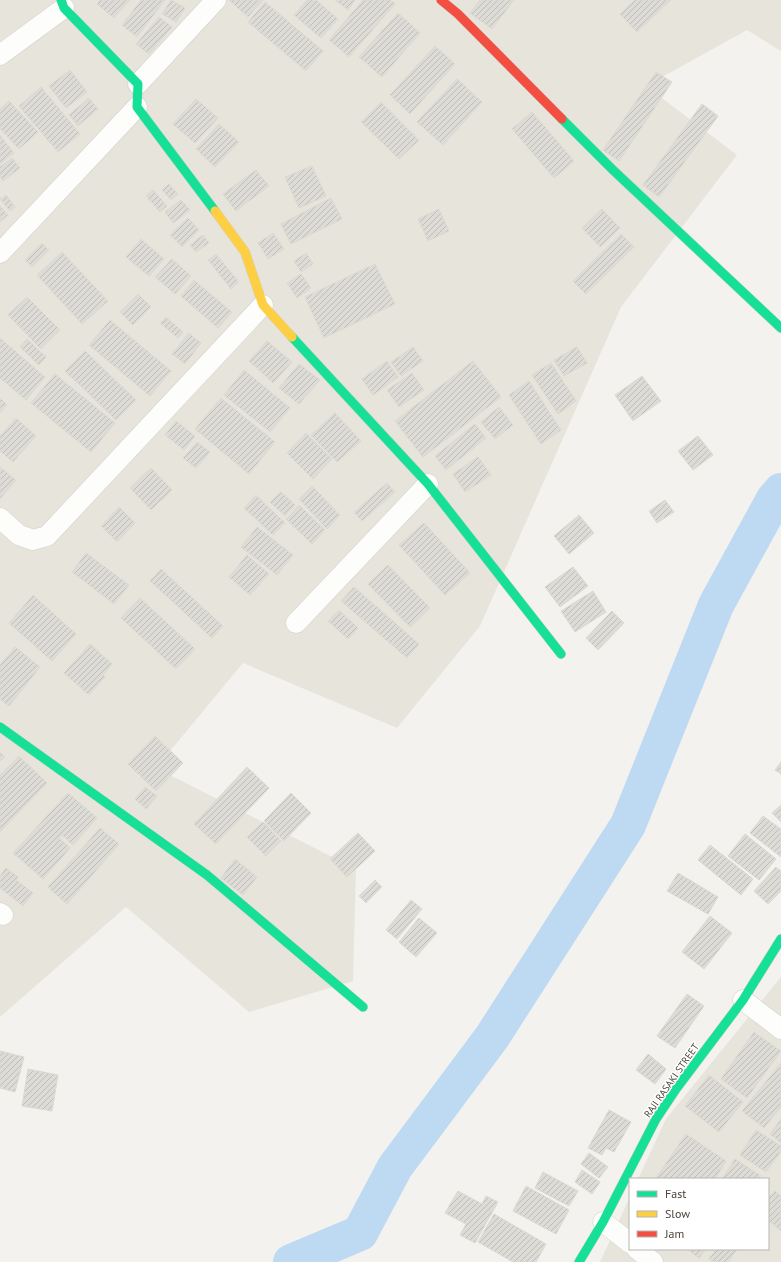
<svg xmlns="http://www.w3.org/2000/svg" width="781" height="1262" font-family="'PT Sans',sans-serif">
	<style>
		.residential { fill: #e7e4db }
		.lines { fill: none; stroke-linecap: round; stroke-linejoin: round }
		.river { stroke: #bedaf2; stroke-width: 36 }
		.building { fill: url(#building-hatch); stroke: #dcd9d3 }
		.street-casing { stroke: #d1d0cb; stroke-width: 21 }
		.fast-casing { stroke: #d3d0c5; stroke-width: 10 }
		.slow-casing { stroke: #d3d0c5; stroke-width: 10 }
		.jam-casing { stroke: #d3d0c5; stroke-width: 10 }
		.street { stroke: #fdfdfc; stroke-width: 20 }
		.fast { stroke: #16e098; stroke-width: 9 }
		.slow { stroke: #ffcf43; stroke-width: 9 }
		.jam { stroke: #f24e42; stroke-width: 9 }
		.labels { text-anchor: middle; stroke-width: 3; stroke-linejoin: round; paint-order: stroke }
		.street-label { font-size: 10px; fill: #4b4538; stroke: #fff }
	</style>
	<defs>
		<pattern id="building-hatch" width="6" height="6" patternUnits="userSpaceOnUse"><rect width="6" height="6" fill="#dddbd6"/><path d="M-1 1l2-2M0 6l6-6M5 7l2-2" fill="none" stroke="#bfbdb8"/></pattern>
	</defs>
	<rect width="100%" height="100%" fill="#f3f2ee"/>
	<g class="residential">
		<polygon points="0,0 781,0 781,51 747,30 646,86 737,155 621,307 480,626 397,728 243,663 156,768 356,869 353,981 249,1012 126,907 0,1017"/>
		<polygon points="781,977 781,1262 600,1262 630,1197 630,1249 768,1249 768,1179 638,1179 666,1119"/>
	</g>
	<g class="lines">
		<polyline class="river" points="291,1262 360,1233 395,1167 492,1037 628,825 716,605 774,499 781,491"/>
	</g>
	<g class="building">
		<polygon points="100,0 130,0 114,18 97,4"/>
		<polygon points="141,0 165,0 137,37 122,25"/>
		<polygon points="171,0 185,8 176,22 162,14"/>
		<polygon points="229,0 263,0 248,17"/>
		<polygon points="307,0 316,0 338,19 321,38 294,15"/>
		<polygon points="335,0 355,0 348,10"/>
		<polygon points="363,0 390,0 395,4 349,57 329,40"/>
		<polygon points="480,0 514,0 492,29 470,13"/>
		<polygon points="635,0 671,0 637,32 620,14"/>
		<polygon points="265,2 323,51 306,71 248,22"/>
		<polygon points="398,13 420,33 382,77 359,57"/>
		<polygon points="159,17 172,27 149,54 136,44"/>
		<polygon points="435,46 455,64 410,114 390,95"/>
		<polygon points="70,70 87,92 66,108 49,86"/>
		<polygon points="656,72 672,82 619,161 603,150"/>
		<polygon points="457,79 482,102 443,145 417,122"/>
		<polygon points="41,87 80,134 58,152 19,106"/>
		<polygon points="89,98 98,109 78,126 69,115"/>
		<polygon points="196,99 218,118 195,143 173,124"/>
		<polygon points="9,101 38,132 19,149 0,129 0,109"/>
		<polygon points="381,102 419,140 399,159 361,122"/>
		<polygon points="702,104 718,116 659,197 643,185"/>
		<polygon points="532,112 574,161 554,178 512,129"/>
		<polygon points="219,124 239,142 215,167 196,149"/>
		<polygon points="0,135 14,153 0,164"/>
		<polygon points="12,158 20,168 3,181 0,177 0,167"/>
		<polygon points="312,166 326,196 299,208 285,177"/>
		<polygon points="256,170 269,186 236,211 223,194"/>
		<polygon points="169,184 178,194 171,200 162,190"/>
		<polygon points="153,190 167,206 160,212 146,196"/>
		<polygon points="6,195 15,207 10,211 0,199"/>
		<polygon points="331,198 342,219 291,244 281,224"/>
		<polygon points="181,200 190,210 173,223 165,212"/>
		<polygon points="0,206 8,215 0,222"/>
		<polygon points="439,209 449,231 428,241 418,219"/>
		<polygon points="602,209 620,228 600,247 582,228"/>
		<polygon points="188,218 199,230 182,247 170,235"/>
		<polygon points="273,233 284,249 268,259 258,243"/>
		<polygon points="621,234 634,247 586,294 573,281"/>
		<polygon points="203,235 209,243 196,252 190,245"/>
		<polygon points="141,239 164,259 149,276 126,257"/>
		<polygon points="42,243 49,250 32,267 25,260"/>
		<polygon points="62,252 108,301 82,324 37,275"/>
		<polygon points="306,253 313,264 301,272 294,261"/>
		<polygon points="216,254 239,282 231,289 208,260"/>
		<polygon points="172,259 191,276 175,294 155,277"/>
		<polygon points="375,264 395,304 324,338 305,297"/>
		<polygon points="301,274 311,288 297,298 287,283"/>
		<polygon points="194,280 232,312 218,328 181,296"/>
		<polygon points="138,294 151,307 133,325 120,312"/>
		<polygon points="27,297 60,330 41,349 8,315"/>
		<polygon points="166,317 183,332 178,338 160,323"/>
		<polygon points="110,320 171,371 150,396 89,345"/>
		<polygon points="189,333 201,343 185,364 172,354"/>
		<polygon points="0,338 45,377 26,400 0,378"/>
		<polygon points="27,339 46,357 39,365 20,347"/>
		<polygon points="267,341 292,362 273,383 249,361"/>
		<polygon points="413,347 423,361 401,376 391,362"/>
		<polygon points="577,347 587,363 564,376 554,360"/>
		<polygon points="85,351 136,400 116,420 65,371"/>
		<polygon points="387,361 398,377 373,395 362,379"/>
		<polygon points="473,361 501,397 423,457 395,421"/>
		<polygon points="551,363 576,401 558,414 532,375"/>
		<polygon points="299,364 320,380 299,404 279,388"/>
		<polygon points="244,370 290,408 270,432 224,395"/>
		<polygon points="412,373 424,390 399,407 387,390"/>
		<polygon points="55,374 115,423 91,452 31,403"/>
		<polygon points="642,376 661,401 633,421 615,395"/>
		<polygon points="529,381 561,430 541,444 509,395"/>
		<polygon points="0,398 7,405 0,413"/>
		<polygon points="221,398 275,442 249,474 195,429"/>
		<polygon points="499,407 513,425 495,439 481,422"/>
		<polygon points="335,413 361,441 337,462 311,435"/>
		<polygon points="16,418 36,436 13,462 0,451 0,436"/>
		<polygon points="176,421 195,436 184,450 165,435"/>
		<polygon points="475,424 486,438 446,470 435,456"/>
		<polygon points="306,433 332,459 313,479 287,453"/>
		<polygon points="698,436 713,455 693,470 678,451"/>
		<polygon points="197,442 210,452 196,468 183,458"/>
		<polygon points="478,457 491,475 465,492 453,474"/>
		<polygon points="0,467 16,480 0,499"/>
		<polygon points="151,468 172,490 151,510 130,488"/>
		<polygon points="387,483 395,492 362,521 354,512"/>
		<polygon points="312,486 340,515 327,529 299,499"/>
		<polygon points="281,492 295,505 285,516 270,502"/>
		<polygon points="256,495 285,523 273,535 244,508"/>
		<polygon points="665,500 674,512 657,523 649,511"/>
		<polygon points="299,505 325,530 312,544 286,519"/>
		<polygon points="119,507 135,523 117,542 101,526"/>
		<polygon points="579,515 594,533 569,554 554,536"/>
		<polygon points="424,523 470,573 445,595 399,545"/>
		<polygon points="257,527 293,555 277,575 241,547"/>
		<polygon points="86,553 129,585 114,604 72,572"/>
		<polygon points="247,555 269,574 250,595 229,577"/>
		<polygon points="388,565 430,608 410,627 368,584"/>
		<polygon points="573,567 588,586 560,607 545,587"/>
		<polygon points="161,569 223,626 212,638 150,581"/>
		<polygon points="354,587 419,644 407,658 341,601"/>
		<polygon points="593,591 606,612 575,632 561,611"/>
		<polygon points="33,595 76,634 52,661 9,623"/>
		<polygon points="140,598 195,649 176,669 121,618"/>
		<polygon points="339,610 358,628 348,639 328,621"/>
		<polygon points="612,611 624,623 598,650 586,638"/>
		<polygon points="90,644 112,664 103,675 105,677 89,695 64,673"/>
		<polygon points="15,647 40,667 9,706 0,699 0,665"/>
		<polygon points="155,736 183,763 156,791 128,764"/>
		<polygon points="0,752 5,757 0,761"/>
		<polygon points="19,756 47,783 0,832 0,775"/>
		<polygon points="781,762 781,774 775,770"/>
		<polygon points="247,767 269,788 216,844 194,824"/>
		<polygon points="145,787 157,796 146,809 135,799"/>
		<polygon points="68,793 97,818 73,845 62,835 59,838 70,848 43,879 13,853"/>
		<polygon points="291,793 311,813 284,841 264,821"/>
		<polygon points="781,805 781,822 772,813"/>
		<polygon points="763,816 781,829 781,857 750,833"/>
		<polygon points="263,822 281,841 266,856 247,837"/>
		<polygon points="100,828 119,844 67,904 48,887"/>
		<polygon points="358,833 375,851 347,877 330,859"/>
		<polygon points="745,834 776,859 759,880 728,856"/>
		<polygon points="710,845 753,879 741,895 698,860"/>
		<polygon points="235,859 257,877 243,895 221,878"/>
		<polygon points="776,867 781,871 781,891 768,904 754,891"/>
		<polygon points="6,868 18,877 16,880 33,893 23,906 0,888 0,876"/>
		<polygon points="678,873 718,897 708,914 667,891"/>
		<polygon points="375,880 382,887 366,903 359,896"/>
		<polygon points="411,900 422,909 397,939 386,930"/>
		<polygon points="710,916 732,933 704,969 682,952"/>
		<polygon points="419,918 437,933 416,957 399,942"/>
		<polygon points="687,994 704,1006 675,1048 657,1036"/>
		<polygon points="754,1032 781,1051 747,1098 721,1079"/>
		<polygon points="0,1051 24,1057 15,1092 0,1088"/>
		<polygon points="648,1054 666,1069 655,1084 636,1070"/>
		<polygon points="781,1063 781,1107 764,1128 742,1111"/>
		<polygon points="28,1069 58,1075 52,1111 22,1106"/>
		<polygon points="709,1075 743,1102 719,1132 685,1106"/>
		<polygon points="609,1110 631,1122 614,1152 606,1148 602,1155 588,1148"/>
		<polygon points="781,1119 781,1143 770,1134"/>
		<polygon points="756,1130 781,1146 781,1151 766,1172 740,1155"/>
		<polygon points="686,1134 726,1161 715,1179 658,1179 656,1178"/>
		<polygon points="589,1153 608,1167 599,1178 581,1164"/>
		<polygon points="735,1159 761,1176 758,1179 722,1179"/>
		<polygon points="582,1170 600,1182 592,1194 575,1182"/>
		<polygon points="543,1172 578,1191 569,1206 535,1188"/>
		<polygon points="526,1186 569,1210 556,1234 513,1211"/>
		<polygon points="458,1191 482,1204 486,1196 498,1202 475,1243 460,1235 466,1224 445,1213"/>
		<polygon points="775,1191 781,1196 781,1231 768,1220 768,1198"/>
		<polygon points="494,1214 546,1244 536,1262 513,1262 478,1242"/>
		<polygon points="687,1249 706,1249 699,1258"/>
		<polygon points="716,1249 737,1249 728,1262 714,1262 709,1259"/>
	</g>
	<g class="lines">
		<defs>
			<g id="street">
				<polyline points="0,55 64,8"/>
				<polyline points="138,84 216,0"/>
				<polyline points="0,253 137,107"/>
				<polyline points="0,518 19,535 33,540 47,536 263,305"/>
				<polyline points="296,623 428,484"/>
				<polyline points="0,913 3,915"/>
				<polyline points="743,1000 781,1029"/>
				<polyline points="603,1222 630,1243"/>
				<polyline points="637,1249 653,1262"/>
			</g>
			<g id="fast">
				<polyline points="61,0 64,8 138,84 137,107 215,211"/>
				<polyline points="562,119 613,170 781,328"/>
				<polyline points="292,337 428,484 561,654"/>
				<polyline points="0,727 207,875 363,1007"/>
				<polyline points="579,1262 603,1222 656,1119 676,1089 743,1000 781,939"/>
			</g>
			<polyline id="slow" points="215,211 245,252 263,305 292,337"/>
			<polyline id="jam" points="441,0 458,14 562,119"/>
		</defs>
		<use href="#street" class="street-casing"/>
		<use href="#fast" class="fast-casing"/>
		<use href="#slow" class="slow-casing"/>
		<use href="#jam" class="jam-casing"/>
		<use href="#street" class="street"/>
		<use href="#fast" class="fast"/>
		<use href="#slow" class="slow"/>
		<use href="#jam" class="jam"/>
	</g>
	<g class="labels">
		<g class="street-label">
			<text transform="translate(671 1080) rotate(-55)" y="4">RAJI RASAKI STREET</text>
		</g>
	</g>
	<rect x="629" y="1178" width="140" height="72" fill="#ffffff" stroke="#b7b5af"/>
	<rect x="637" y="1191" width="20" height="6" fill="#16e098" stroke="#b7b5af"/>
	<text x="665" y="1198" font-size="12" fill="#4b4538">Fast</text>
	<rect x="637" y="1211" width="20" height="6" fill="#ffcf43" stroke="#b7b5af"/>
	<text x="665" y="1218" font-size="12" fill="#4b4538">Slow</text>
	<rect x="637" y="1231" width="20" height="6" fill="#f24e42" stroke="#b7b5af"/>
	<text x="665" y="1238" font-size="12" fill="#4b4538">Jam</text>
</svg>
